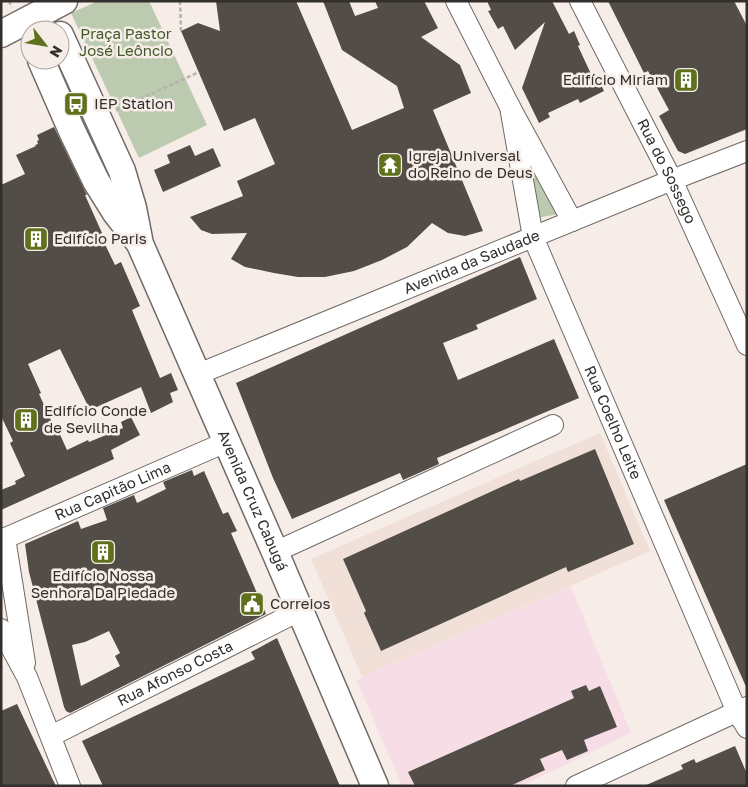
<svg xmlns="http://www.w3.org/2000/svg" width="748" height="787" font-family="'Golos Text',sans-serif">
	<style>
		.built { fill: #f0e0d7 }
		.industrial { fill: #f7dde5 }
		.green { fill: #bccbaf }
		.building { fill: #524d47; fill-rule: evenodd }
		.lines { fill: none; stroke-linecap: round; stroke-linejoin: round }
		.minor-casing { stroke: #706964; stroke-width: 22 }
		.major-casing { stroke: #706964; stroke-width: 29 }
		.path { stroke: #b9b1ad; stroke-width: 2.5; stroke-dasharray: 4 2.5; stroke-linecap: butt }
		.minor { stroke: #fff; stroke-width: 20 }
		.major { stroke: #fff; stroke-width: 26 }
		.labels { text-anchor: middle; stroke-width: 5; stroke-linejoin: round; paint-order: stroke }
		.park-label { font-size: 15px; fill: #425a29; stroke: #f6ede8 }
		.poi-label { font-size: 15px; fill: #322f2d; stroke: #f6ede8; text-anchor: start }
		.street-label { font-size: 15px; fill: #322f2d; stroke: #f6ede8 }
	</style>
	<rect width="100%" height="100%" fill="#f6ede8"/>
	<polygon class="built" points="600,433 650,551 362,677 311,559"/>
	<polygon class="industrial" points="571,586 631,733 521,786 402,786 357,681 362,677"/>
	<g class="green">
		<polygon points="98,1 149,1 207,125 139,158 71,13"/>
		<polygon points="531,158 559,214 537,218"/>
	</g>
	<g class="building">
		<polygon points="216,1 296,1 352,130 404,108 397,86 342,50 323,1 349,1 355,16 378,8 375,1 424,1 438,28 421,37 460,65 471,93 433,110 483,231 465,236 448,233 432,223 407,247 382,260 354,271 325,277 298,277 274,273 245,267 231,259 247,233 212,234 201,230 190,217 243,196 237,181 275,164 255,118 224,131 181,31 198,23 220,31"/>
		<polygon points="487,1 552,1 569,34 574,31 580,45 578,46 591,74 595,72 604,91 580,103 578,99 548,113 550,117 539,123 522,88 545,22 515,50 503,26 498,29 488,11 491,10"/>
		<polygon points="608,1 734,1 747,26 747,129 685,154 678,151 659,116 669,110 648,71 644,73"/>
		<polygon points="54,127 87,195 85,195 102,233 100,234 115,265 121,262 140,306 132,310 160,378 171,373 178,390 170,393 173,402 151,413 141,387 90,410 60,349 28,364 41,393 39,394 55,429 57,428 67,450 88,440 89,442 123,428 121,422 131,417 140,435 111,450 114,459 1,510 1,490 16,484 15,481 25,476 10,443 13,441 1,416 1,185 25,174 16,155 36,146 35,145 38,144 37,141 39,140 37,135"/>
		<polygon points="190,145 195,156 213,148 221,166 163,192 154,170 170,163 167,155"/>
		<polygon points="520,257 537,299 476,325 478,329 443,343 458,380 554,339 579,398 437,458 439,464 403,480 400,473 292,519 273,478 236,383"/>
		<polygon points="595,449 634,544 568,572 566,567 381,651 364,613 366,611 343,559 519,479 520,481"/>
		<polygon points="747,464 747,689 664,500"/>
		<path d="M192,470L194,476L204,471L223,514L228,512L237,531L231,533L266,614L70,713L66,711L64,707L29,572L25,544L78,521L81,529L107,520L103,508L134,495L137,503L166,489L163,482ZM109,631L120,653L115,656L120,666L81,686L72,645L85,642Z"/>
		<polygon points="277,638 340,786 103,786 82,741 255,659 251,652"/>
		<polygon points="586,685 589,691 600,686 617,727 584,740 588,751 567,760 562,750 540,759 545,770 510,786 415,786 408,772 574,698 571,691"/>
		<polygon points="17,704 52,778 56,786 1,786 1,711"/>
		<polygon points="735,746 747,774 747,786 644,786 683,769 681,765 694,759 696,763"/>
	</g>
	<g class="lines">
		<defs>
			<g id="minor">
				<polyline points="456,1 510,107 572,221"/>
				<path id="s1" d="M580,1L672,180L747,345"/>
				<path id="s2" d="M510,107L533,237L737,712L747,728"/>
				<path id="s3" d="M196,375L672,180L747,151"/>
				<polyline points="5,538 25,663"/>
				<path id="s4" d="M1,540L226,442"/>
				<polyline points="275,552 553,425"/>
				<polyline points="1,629 27,677 70,786"/>
				<path id="s5" d="M51,736L299,611"/>
				<polyline points="576,786 747,707"/>
			</g>
			<g id="major">
				<polyline points="1,34 64,1"/>
				<path id="s6" d="M60,35L122,171L133,208L140,244L275,552L375,786"/>
				<polyline points="41,60 72,131 96,181 116,213 138,241"/>
			</g>
		</defs>
		<use href="#minor" class="minor-casing"/>
		<use href="#major" class="major-casing"/>
		<g class="path">
			<polyline points="9,1 12,7"/>
			<polyline points="180,1 181,31"/>
			<polyline points="116,110 199,72"/>
		</g>
		<use href="#minor" class="minor"/>
		<use href="#major" class="major"/>
	</g>
	<defs>
		<symbol id="building-square" viewBox="-11 -11 22 22"><rect x="-9" y="-9" width="18" height="18" rx="4" fill="#60711d" stroke="#f6ede8"/><path d="M-4-6H4V6H1V3H-1V6H-4ZM-2.5-4.3h1.7v1.8h-1.7ZM.8-4.3h1.7v1.8H.8ZM-2.5-1h1.7V.8h-1.7ZM.8-1h1.7V.8H.8Z" fill="#fff"/></symbol>
		<symbol id="bus-square" viewBox="-11 -11 22 22"><rect x="-9" y="-9" width="18" height="18" rx="4" fill="#60711d" stroke="#f6ede8"/><path d="M-5-6H5V4H4V6H2V4H-2V6H-4V4H-5ZM-3.5-4V0h7V-4ZM-3.5 1.2v1.5H-2V1.2ZM2 1.2v1.5H3.5V1.2Z" fill="#fff"/></symbol>
		<symbol id="temple-square" viewBox="-11 -11 22 22"><rect x="-9" y="-9" width="18" height="18" rx="4" fill="#60711d" stroke="#f6ede8"/><path d="M0-6L5-2H3V0L6.5 2.5H4V6H1.5V3h-3V6H-4V2.5H-6.5L-3 0V-2H-5Z" fill="#fff"/></symbol>
		<symbol id="civic-square" viewBox="-11 -11 22 22"><rect x="-9" y="-9" width="18" height="18" rx="4" fill="#60711d" stroke="#f6ede8"/><path d="M-.6-6.5H3V-4.5H.6V-3L4-1V1h2V6H-6V1h2V-1L-.6-3ZM-1.2 2.5V6h2.4V2.5Z" fill="#fff"/></symbol>
	</defs>
	<g fill-rule="evenodd">
		<use href="#building-square" x="672" y="66" width="28" height="28"/>
		<use href="#bus-square" x="62" y="90" width="28" height="28"/>
		<use href="#temple-square" x="376" y="151" width="28" height="28"/>
		<use href="#building-square" x="22" y="225" width="28" height="28"/>
		<use href="#building-square" x="12" y="406" width="28" height="28"/>
		<use href="#building-square" x="89" y="538" width="28" height="28"/>
		<use href="#civic-square" x="238" y="590" width="28" height="28"/>
	</g>
	<g class="labels">
		<g class="park-label">
			<text x="126" y="39">Praça Pastor<tspan x="126" dy="17">José Leôncio</tspan></text>
		</g>
		<g class="poi-label">
			<text x="668" y="85" text-anchor="end">Edifício Miriam</text>
			<text x="94" y="109">IEP Station</text>
			<text x="408" y="161">Igreja Universal<tspan x="408" dy="17">do Reino de Deus</tspan></text>
			<text x="54" y="244">Edifício Paris</text>
			<text x="44" y="416">Edifício Conde<tspan x="44" dy="17">de Sevilha</tspan></text>
			<text x="103" y="581" text-anchor="middle">Edifício Nossa<tspan x="103" dy="17">Senhora Da Piedade</tspan></text>
			<text x="270" y="609">Correios</text>
		</g>
		<g class="street-label">
			<text dy="5" stroke="none"><textPath href="#s1" startOffset="191">Rua do Sossego</textPath></text>
			<text dy="5" stroke="none"><textPath href="#s3" startOffset="298">Avenida da Saudade</textPath></text>
			<text dy="5" stroke="none"><textPath href="#s2" startOffset="334">Rua Coelho Leite</textPath></text>
			<text dy="5" stroke="none"><textPath href="#s4" startOffset="122">Rua Capitão Lima</textPath></text>
			<text dy="5" stroke="none"><textPath href="#s6" startOffset="505">Avenida Cruz Cabugá</textPath></text>
			<text dy="5" stroke="none"><textPath href="#s5" startOffset="139">Rua Afonso Costa</textPath></text>
		</g>
	</g>
	<rect width="748" height="787" fill="none" stroke="#322f2d" stroke-width="5"/>
	<g transform="translate(45 45) rotate(121)"><circle r="24" fill="#f6ede8" stroke="#a8a19d"/>
	<path d="M0-4L9 19L0 12L-9 19Z" fill="#60711d"/>
	<text y="-8" font-size="14" font-weight="bold" text-anchor="middle" fill="#322f2d">N</text>
	</g>
</svg>
